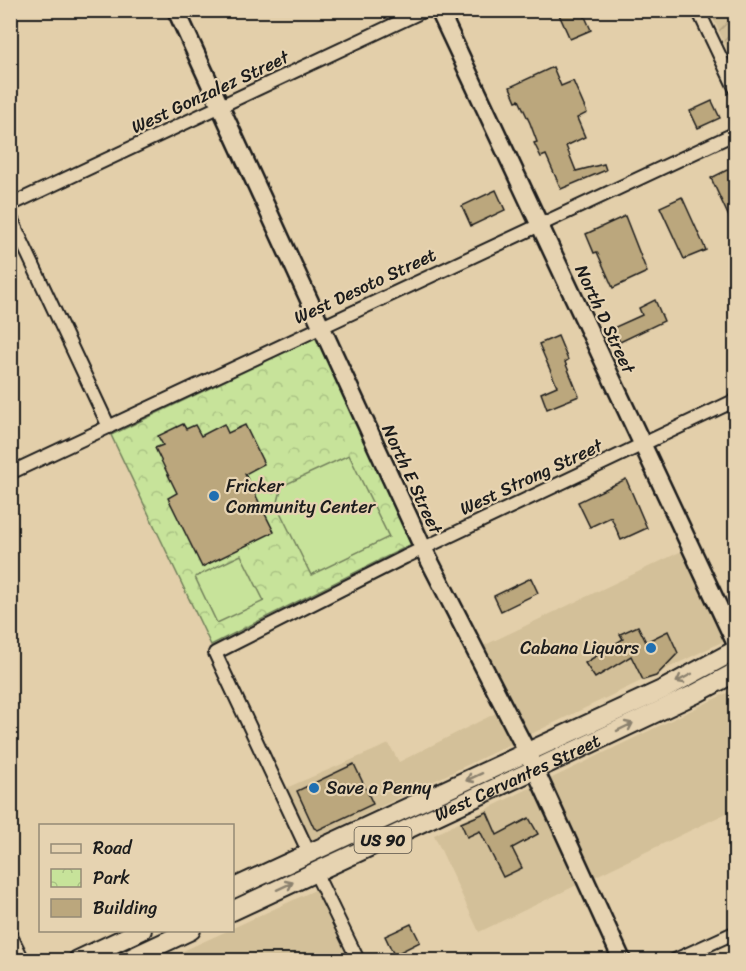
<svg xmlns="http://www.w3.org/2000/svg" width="746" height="971" font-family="Sriracha,sans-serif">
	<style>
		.built { fill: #d3c099 }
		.industrial { fill: url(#industrial-furrows) }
		.park { fill: url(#park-crowns); stroke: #72805b; stroke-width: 1.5 }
		.pitch { fill: #c7e39a; stroke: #72805b; stroke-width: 1.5 }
		.building { fill: #bba77d; stroke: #1c1c1c; stroke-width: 1.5 }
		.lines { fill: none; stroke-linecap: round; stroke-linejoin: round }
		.street-casing { stroke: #1c1c1c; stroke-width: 16 }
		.secondary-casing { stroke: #1c1c1c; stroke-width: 21 }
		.primary-casing { stroke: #1c1c1c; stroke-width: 22 }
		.street { stroke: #e6d3b1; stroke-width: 12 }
		.secondary { stroke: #e6d3b1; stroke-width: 16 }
		.primary { stroke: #e6d3b1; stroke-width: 18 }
		.oneway { stroke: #8b816e }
		.poi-dot { fill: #1f6fb2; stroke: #e6d3b1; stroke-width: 2 }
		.labels { text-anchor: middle; stroke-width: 4.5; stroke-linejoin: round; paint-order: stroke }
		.shield { fill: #e6d3b1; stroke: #595349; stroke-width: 1.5 }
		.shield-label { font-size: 16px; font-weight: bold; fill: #1c1c1c }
		.street-label { font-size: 18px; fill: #1c1c1c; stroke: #e6d3b1 }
		.poi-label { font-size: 18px; fill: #1c1c1c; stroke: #e6d3b1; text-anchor: start }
	</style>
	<defs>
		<pattern id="industrial-furrows" width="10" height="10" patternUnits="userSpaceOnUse" patternTransform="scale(1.5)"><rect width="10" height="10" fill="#d3c099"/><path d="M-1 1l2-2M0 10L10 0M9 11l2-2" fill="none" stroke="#b5a483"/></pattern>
		<pattern id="park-crowns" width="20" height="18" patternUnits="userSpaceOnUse" patternTransform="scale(1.5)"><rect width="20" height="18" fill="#c7e39a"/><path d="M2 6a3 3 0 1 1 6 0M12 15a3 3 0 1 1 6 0" fill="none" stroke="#aac284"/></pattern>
	</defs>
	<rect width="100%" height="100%" fill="#e3cfaa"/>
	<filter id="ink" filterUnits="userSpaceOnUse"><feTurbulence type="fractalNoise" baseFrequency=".0167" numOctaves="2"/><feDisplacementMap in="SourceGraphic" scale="12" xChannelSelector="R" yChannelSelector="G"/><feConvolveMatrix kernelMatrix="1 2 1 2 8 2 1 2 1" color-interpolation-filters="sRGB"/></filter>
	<g filter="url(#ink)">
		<g class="built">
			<polygon points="684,550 726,640 527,736 481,647"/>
			<polygon points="735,689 735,809 592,878 548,780"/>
			<polygon points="498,712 513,743 311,840 286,788 389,744 399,762"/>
			<polygon points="534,786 579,884 479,932 434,835"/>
			<polygon points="315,890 349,960 163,960 227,931 232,930 233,928"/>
		</g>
		<polygon class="industrial" points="710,11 735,11 735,67"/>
		<polygon class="park" points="317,337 412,544 211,645 111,435"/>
		<g class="pitch">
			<polygon points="349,455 389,537 311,575 277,506 282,486"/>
			<polygon points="241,555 264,601 217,623 195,577"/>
		</g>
		<g class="building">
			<polygon points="557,10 582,10 591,30 570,39"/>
			<polygon points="553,67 561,86 573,81 587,113 577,118 585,137 566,146 576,171 604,164 606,170 561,189 546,155 541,157 534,143 537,142 530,123 519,100 516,101 510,87"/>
			<polygon points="712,101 720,118 698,128 690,111"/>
			<polygon points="735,166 735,230 711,178"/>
			<polygon points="496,190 505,210 471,226 462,206"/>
			<polygon points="682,197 706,250 684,259 660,207"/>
			<polygon points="625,216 647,272 613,288 597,252 594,253 586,234"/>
			<polygon points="655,300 664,321 620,342 613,328 642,315 639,308"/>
			<polygon points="558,336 568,360 565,362 579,396 547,409 541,393 557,386 539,344"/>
			<polygon points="183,424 186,429 195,425 201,436 224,424 228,433 245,425 264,464 245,474 274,532 202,567 168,498 177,493 155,448 163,445 158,436"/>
			<polygon points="626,479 647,528 621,540 611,517 590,527 578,502"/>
			<polygon points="531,578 538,593 501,611 494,596"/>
			<polygon points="638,626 646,642 668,631 678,653 656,676 643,680 631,656 595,678 585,663 623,639 620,634"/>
			<polygon points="354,764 373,804 318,830 314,828 297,791"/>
			<polygon points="487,812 497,835 529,818 538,834 512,848 522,868 503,877 480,831 467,837 461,823"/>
			<polygon points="411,924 420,942 394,955 385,936"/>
		</g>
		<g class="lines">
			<defs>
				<g id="street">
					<polyline points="698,10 736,90"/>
					<polyline points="10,205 425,10"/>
					<polyline points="10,216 109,427"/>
					<polyline points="10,473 736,133"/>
					<polyline points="309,853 215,653 405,557 736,400"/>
					<polyline points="315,872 358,960"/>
					<polyline points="10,934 23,960"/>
					<polyline points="675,960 736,932"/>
				</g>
				<g id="secondary">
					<polyline points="176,10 423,548 527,752 622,960"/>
					<polyline points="439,10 736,644"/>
				</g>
				<g id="primary">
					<polyline points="232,889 664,689 736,650"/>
					<path id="s1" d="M232,911L568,754L695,694L736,672"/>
					<polyline points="78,960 142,930"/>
					<polyline points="127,960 191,930"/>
				</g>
			</defs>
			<use href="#street" class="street-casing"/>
			<use href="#secondary" class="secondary-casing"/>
			<use href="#primary" class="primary-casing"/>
			<use href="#street" class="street"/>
			<use href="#secondary" class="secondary"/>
			<use href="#primary" class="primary"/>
		</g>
		<defs><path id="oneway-shaft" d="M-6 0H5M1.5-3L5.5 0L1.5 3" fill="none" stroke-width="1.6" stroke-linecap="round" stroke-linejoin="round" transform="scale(1.5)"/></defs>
		<g class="oneway">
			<use href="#oneway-shaft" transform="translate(684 678) rotate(152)"/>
			<use href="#oneway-shaft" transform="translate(625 727) rotate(-26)"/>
			<use href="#oneway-shaft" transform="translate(474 777) rotate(155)"/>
			<use href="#oneway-shaft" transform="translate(285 886) rotate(-25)"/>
		</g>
	</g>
	<g class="poi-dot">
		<circle cx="214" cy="496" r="6"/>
		<circle cx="651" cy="648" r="6"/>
		<circle cx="314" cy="788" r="6"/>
	</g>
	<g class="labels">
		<rect class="shield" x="354.5" y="827" width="57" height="26" rx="4.5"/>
		<g class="shield-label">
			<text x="383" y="846">US 90</text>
		</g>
		<g class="street-label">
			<text transform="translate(210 92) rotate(-25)" y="6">West Gonzalez Street</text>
			<text transform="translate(365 286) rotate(-25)" y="6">West Desoto Street</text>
			<text transform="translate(605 319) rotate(65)" y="6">North D Street</text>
			<text transform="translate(531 477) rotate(-25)" y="6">West Strong Street</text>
			<text transform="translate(412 479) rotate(65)" y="6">North E Street</text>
			<text dy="6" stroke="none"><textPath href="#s1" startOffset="315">West Cervantes Street</textPath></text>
		</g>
		<g class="poi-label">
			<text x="226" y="492">Fricker<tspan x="226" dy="21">Community Center</tspan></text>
			<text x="639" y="654" text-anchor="end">Cabana Liquors</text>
			<text x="326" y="794">Save a Penny</text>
		</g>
	</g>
	<rect width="746" height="971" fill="none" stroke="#e6d3b1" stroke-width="36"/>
	<rect x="18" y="18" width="710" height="935" fill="none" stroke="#1c1c1c" stroke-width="2" filter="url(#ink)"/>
	<rect x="39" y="824" width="195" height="108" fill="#e6d3b1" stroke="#958a75" stroke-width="1.5"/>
	<rect x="51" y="844" width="30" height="9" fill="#e6d3b1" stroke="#958a75" stroke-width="1.5"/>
	<text x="93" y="854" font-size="18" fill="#1c1c1c">Road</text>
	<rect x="51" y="869" width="30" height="18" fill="url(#park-crowns)" stroke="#958a75" stroke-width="1.5"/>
	<text x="93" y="884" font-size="18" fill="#1c1c1c">Park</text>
	<rect x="51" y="899" width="30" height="18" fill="#bba77d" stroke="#958a75" stroke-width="1.5"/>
	<text x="93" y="914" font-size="18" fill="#1c1c1c">Building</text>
</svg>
